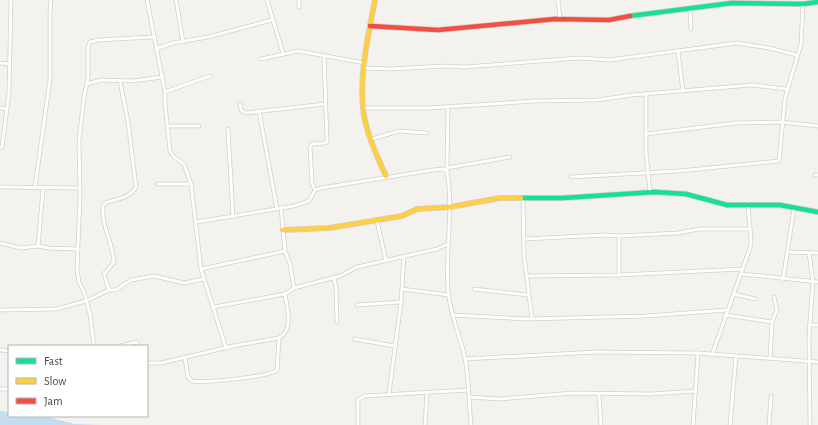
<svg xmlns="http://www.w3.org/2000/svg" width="818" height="425" font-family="'Alegreya Sans',sans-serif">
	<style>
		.water { fill: #c0ddf1 }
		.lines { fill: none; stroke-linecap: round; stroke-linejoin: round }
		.street-casing { stroke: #d2d0cb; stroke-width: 4.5 }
		.fast-casing { stroke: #d3cfc5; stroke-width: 6 }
		.slow-casing { stroke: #d3cfc5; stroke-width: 6 }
		.jam-casing { stroke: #d3cfc5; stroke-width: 6 }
		.street { stroke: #fdfdfc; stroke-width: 3 }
		.fast { stroke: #16e098; stroke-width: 4.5 }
		.slow { stroke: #ffcf43; stroke-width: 4.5 }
		.jam { stroke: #f24e42; stroke-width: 4.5 }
	</style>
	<rect width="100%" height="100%" fill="#f4f2ee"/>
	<polygon class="water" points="0,411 9,412 9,416 44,416 74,424 99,425 0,425"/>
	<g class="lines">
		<defs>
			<g id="street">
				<polyline points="147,0 165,92 165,104 170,151 174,157 184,164 191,184 201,269 226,348"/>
				<polyline points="176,0 183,42"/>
				<polyline points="267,0 283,53"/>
				<polyline points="558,0 560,19"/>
				<polyline points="299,7 299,0"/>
				<polyline points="690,10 691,29"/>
				<polyline points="156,49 173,43 208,37 272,20"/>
				<polyline points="678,52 683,91"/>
				<polyline points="261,59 298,51 365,63"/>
				<polyline points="0,63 9,64"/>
				<polyline points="364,68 390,69 445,66 465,67 579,58 609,60 737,43 769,48 797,55"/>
				<polyline points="87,84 101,80 132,81 162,77"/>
				<polyline points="165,92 210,76"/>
				<polyline points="646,94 646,152 650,192"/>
				<polyline points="240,104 241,110 246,113 325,104"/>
				<polyline points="0,108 7,109"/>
				<polyline points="363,108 428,108 535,101 597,100 632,95 752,85 787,89"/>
				<polyline points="259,111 277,209"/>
				<polyline points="168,126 199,126"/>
				<polyline points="228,129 233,217"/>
				<polyline points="646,134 736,123 781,122 818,126"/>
				<polyline points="372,139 399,131 427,133"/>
				<polyline points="0,148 2,147 9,92 11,0"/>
				<polyline points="447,168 510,157"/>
				<polyline points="447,169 448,107"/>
				<polyline points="815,175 818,175"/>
				<polyline points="571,177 679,171 779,161 785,98 801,44 803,4"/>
				<polyline points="158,184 191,184"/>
				<polyline points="0,187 79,188"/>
				<polyline points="35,187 50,79 50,13 51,0"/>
				<polyline points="43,189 38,246 48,248 78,249"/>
				<polyline points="315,190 312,183 310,147 312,144 326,143 327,140 324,56"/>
				<polyline points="523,198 524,256 532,318"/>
				<polyline points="281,208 285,251 290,264 294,288"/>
				<polyline points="377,221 386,261"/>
				<path d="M196,222L294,206L309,201L315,190L321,188L433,170L442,169L447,171C454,211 445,250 448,290C450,314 460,335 465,358C469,380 469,403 471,425"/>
				<polyline points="524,239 604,235 619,236 678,233 699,229 750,229"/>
				<polyline points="0,243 21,248 38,246"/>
				<polyline points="787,252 818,253"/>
				<polyline points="809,253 813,282 809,335 810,425"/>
				<polyline points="201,269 285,251"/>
				<polyline points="742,274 818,282"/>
				<polyline points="619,275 619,236"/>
				<polyline points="526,276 619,275 743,269"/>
				<polyline points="334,278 336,287 337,322"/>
				<polyline points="783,280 794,208"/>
				<polyline points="402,289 449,295"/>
				<polyline points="474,289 528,295"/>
				<path d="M109,290L104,274L114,262C113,243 101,226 103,206L105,203C116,199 129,199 136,187L128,122L120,81"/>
				<polyline points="734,294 755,299"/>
				<polyline points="357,305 401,302"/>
				<polyline points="214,307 285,294 294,288 340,276 357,267 437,249 448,244"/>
				<polyline points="1,310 56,309 86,301 109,290 116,290 131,280 148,277 154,276 184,283 204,279"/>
				<polyline points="452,315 527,319 646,316 727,310"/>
				<polyline points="725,315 772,322"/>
				<polyline points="810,325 818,325"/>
				<polyline points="354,339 395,346"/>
				<polyline points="94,346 90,314 84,292 79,282 77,269 80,197 79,141 84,97 88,78 88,47 90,42 98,40 153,37"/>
				<polyline points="121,346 136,342 139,346"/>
				<polyline points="0,350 9,351"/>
				<polyline points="712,355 750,248 751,240 748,205"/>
				<path d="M185,358L188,377L192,381C204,383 270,377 277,370L279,338"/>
				<polyline points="770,358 772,322 777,310 774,297"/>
				<polyline points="465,359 596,352 698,353"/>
				<path d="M147,363H161L233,346L279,338C294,330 287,308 285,294"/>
				<polyline points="0,389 9,389"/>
				<polyline points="389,394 401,302 404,256"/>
				<polyline points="599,394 601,425"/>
				<polyline points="469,397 500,399 573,393 651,394 696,391"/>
				<polyline points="358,425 358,400 364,396 468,390"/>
				<polyline points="425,425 427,393"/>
				<polyline points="693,425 698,353 818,362"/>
				<polyline points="730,425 736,356"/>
				<polyline points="769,425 771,396"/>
			</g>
			<g id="fast">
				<polyline points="630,16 732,3 803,4 818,2"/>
				<polyline points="521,198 563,198 655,192 686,194 727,205 780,205 818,212"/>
			</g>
			<g id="slow">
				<path d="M375,0C368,37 358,78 364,116C368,137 377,157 386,176"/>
				<polyline points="283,230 329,228 402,216 417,209 450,207 500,198 521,198"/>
			</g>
			<polyline id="jam" points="370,26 438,30 555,19 609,20 630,16"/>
		</defs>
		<use href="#street" class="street-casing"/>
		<use href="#fast" class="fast-casing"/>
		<use href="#slow" class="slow-casing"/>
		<use href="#jam" class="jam-casing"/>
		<use href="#street" class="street"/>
		<use href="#fast" class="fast"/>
		<use href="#slow" class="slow"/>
		<use href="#jam" class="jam"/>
	</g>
	<rect x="8" y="345" width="140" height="72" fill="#ffffff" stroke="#b7b4b0"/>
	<rect x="16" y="358" width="20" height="6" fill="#16e098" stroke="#b7b4b0"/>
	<text x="44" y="365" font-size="12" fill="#4b4439">Fast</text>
	<rect x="16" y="378" width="20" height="6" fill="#ffcf43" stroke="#b7b4b0"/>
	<text x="44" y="385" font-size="12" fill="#4b4439">Slow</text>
	<rect x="16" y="398" width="20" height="6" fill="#f24e42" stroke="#b7b4b0"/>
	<text x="44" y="405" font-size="12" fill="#4b4439">Jam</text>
</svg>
